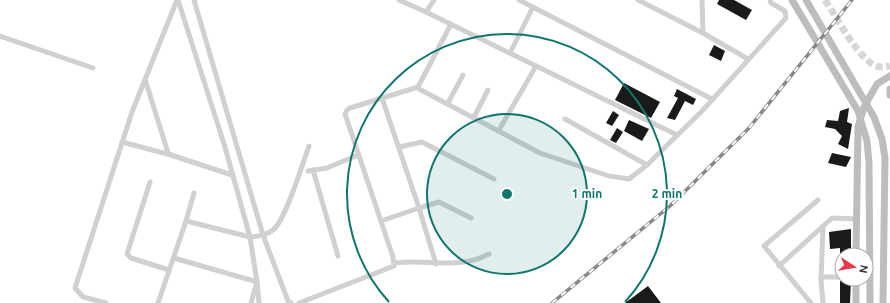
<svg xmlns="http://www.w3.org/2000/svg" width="890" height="303" font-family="Ubuntu,sans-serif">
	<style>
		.building { fill: #1a1a1a }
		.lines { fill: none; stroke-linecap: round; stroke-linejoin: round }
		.secondary-tunnel { stroke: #d6d6d6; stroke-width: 7; stroke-dasharray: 7 3.5; stroke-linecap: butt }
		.street { stroke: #d0d0d0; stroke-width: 5 }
		.secondary { stroke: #bdbdbd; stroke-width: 7 }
		.rail-casing { stroke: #888; stroke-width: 3.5 }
		.rail { stroke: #fff; stroke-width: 2; stroke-dasharray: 6; stroke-linecap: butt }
		.ring { fill: none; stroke: #0f766e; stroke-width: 2 }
		.centre { fill: #0f766e; stroke: #fff; stroke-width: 2 }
		.ring-label { font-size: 12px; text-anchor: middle; font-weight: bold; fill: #0f766e; stroke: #fff; stroke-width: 4; stroke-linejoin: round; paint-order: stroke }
	</style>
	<rect width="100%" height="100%" fill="#fff"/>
	<g class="building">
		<polygon points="719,0 734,0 752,10 746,20 717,4"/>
		<polygon points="714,45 725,51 721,61 709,55"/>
		<polygon points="624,83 660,102 651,118 615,100"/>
		<polygon points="677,89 696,99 693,105 685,101 675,120 667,118 678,98 674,96"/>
		<polygon points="849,108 847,122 852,124 848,149 838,144 842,136 835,129 825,127 827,120 838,121 840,111"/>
		<polygon points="613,111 619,115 612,126 606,123"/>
		<polygon points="629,120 649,129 642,141 624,131"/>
		<polygon points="617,128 623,132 616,143 610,140"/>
		<polygon points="832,153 851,157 846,167 828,163"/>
		<polygon points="851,229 851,255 840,255 840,248 830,249 829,232"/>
		<polygon points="851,280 850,303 840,303 840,281"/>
		<polygon points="648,286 661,303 625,303"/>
	</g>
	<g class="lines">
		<path class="secondary-tunnel" d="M825,0C838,19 853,50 872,64C877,68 884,67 890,66"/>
		<g class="street">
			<path d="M178,0L225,147L250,237C259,236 269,235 275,228C287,215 302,165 309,146"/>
			<polyline points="194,0 263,235 288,301 291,303"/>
			<polyline points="399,0 426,12"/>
			<polyline points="434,0 426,12 677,135"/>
			<polyline points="519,0 712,99"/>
			<polyline points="638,0 703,33 748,59"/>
			<polyline points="702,0 703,33"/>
			<polyline points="451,24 418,87 419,89 540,153 609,176 629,179 647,165"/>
			<polyline points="0,36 93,68"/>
			<polyline points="510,53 533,7"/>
			<polyline points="145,79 168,153 171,155 232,175"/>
			<polyline points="448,103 463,75"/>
			<polyline points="474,117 488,90"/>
			<polyline points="565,119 647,165 703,110 786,18 785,11 771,3 770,0"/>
			<polyline points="499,130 536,66"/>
			<polyline points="122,142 171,155"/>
			<polyline points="399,147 422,142 494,179"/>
			<polyline points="313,170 338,256"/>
			<polyline points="308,171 327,168 358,155"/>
			<polyline points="150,182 127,254 131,258 169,270"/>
			<polyline points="186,221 250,237 257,282 251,303"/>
			<polyline points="381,221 419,208 382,98"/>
			<polyline points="823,227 821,280 823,303"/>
			<polyline points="174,258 257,282 259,303"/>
			<path d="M395,263C429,258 456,271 489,254"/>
			<polyline points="436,264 419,208 439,202 471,218"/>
			<polyline points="779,266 832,218 857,219"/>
			<polyline points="821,277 842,277"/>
			<polyline points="106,303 83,297 75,288 132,112 177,0"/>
			<polyline points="158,303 186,221 194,193"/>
			<polyline points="299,303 394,266 393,257 345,114 347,110 350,108 418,87"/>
			<polyline points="811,303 764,246 818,200"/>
		</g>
		<g class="secondary">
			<polyline points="792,0 858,111 867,141 869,163 870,303"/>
			<polyline points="806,0 874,117 882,139 885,158 883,303"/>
			<polyline points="890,89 890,95"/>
			<polyline points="856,255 858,127 864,107 877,84 890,76"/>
			<polyline points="856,303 856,279"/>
		</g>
		<defs>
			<polyline id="rail" points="552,303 670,206 749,128 852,0"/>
		</defs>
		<use href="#rail" class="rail-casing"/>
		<use href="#rail" class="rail"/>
	</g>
	<circle cx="507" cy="194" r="80" fill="#0f766e" fill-opacity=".12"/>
	<g class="ring">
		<circle cx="507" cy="194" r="80"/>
		<path d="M389 302A160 160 0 1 1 625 302"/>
	</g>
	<circle cx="507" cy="194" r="6" class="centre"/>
	<g class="ring-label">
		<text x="587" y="198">1 min</text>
		<text x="667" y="198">2 min</text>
	</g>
	<g transform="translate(854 267) rotate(102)"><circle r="19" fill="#ffffff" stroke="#adadad"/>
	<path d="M0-3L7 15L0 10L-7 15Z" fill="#e63946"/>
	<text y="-6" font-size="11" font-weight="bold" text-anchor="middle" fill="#333333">N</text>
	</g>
</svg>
